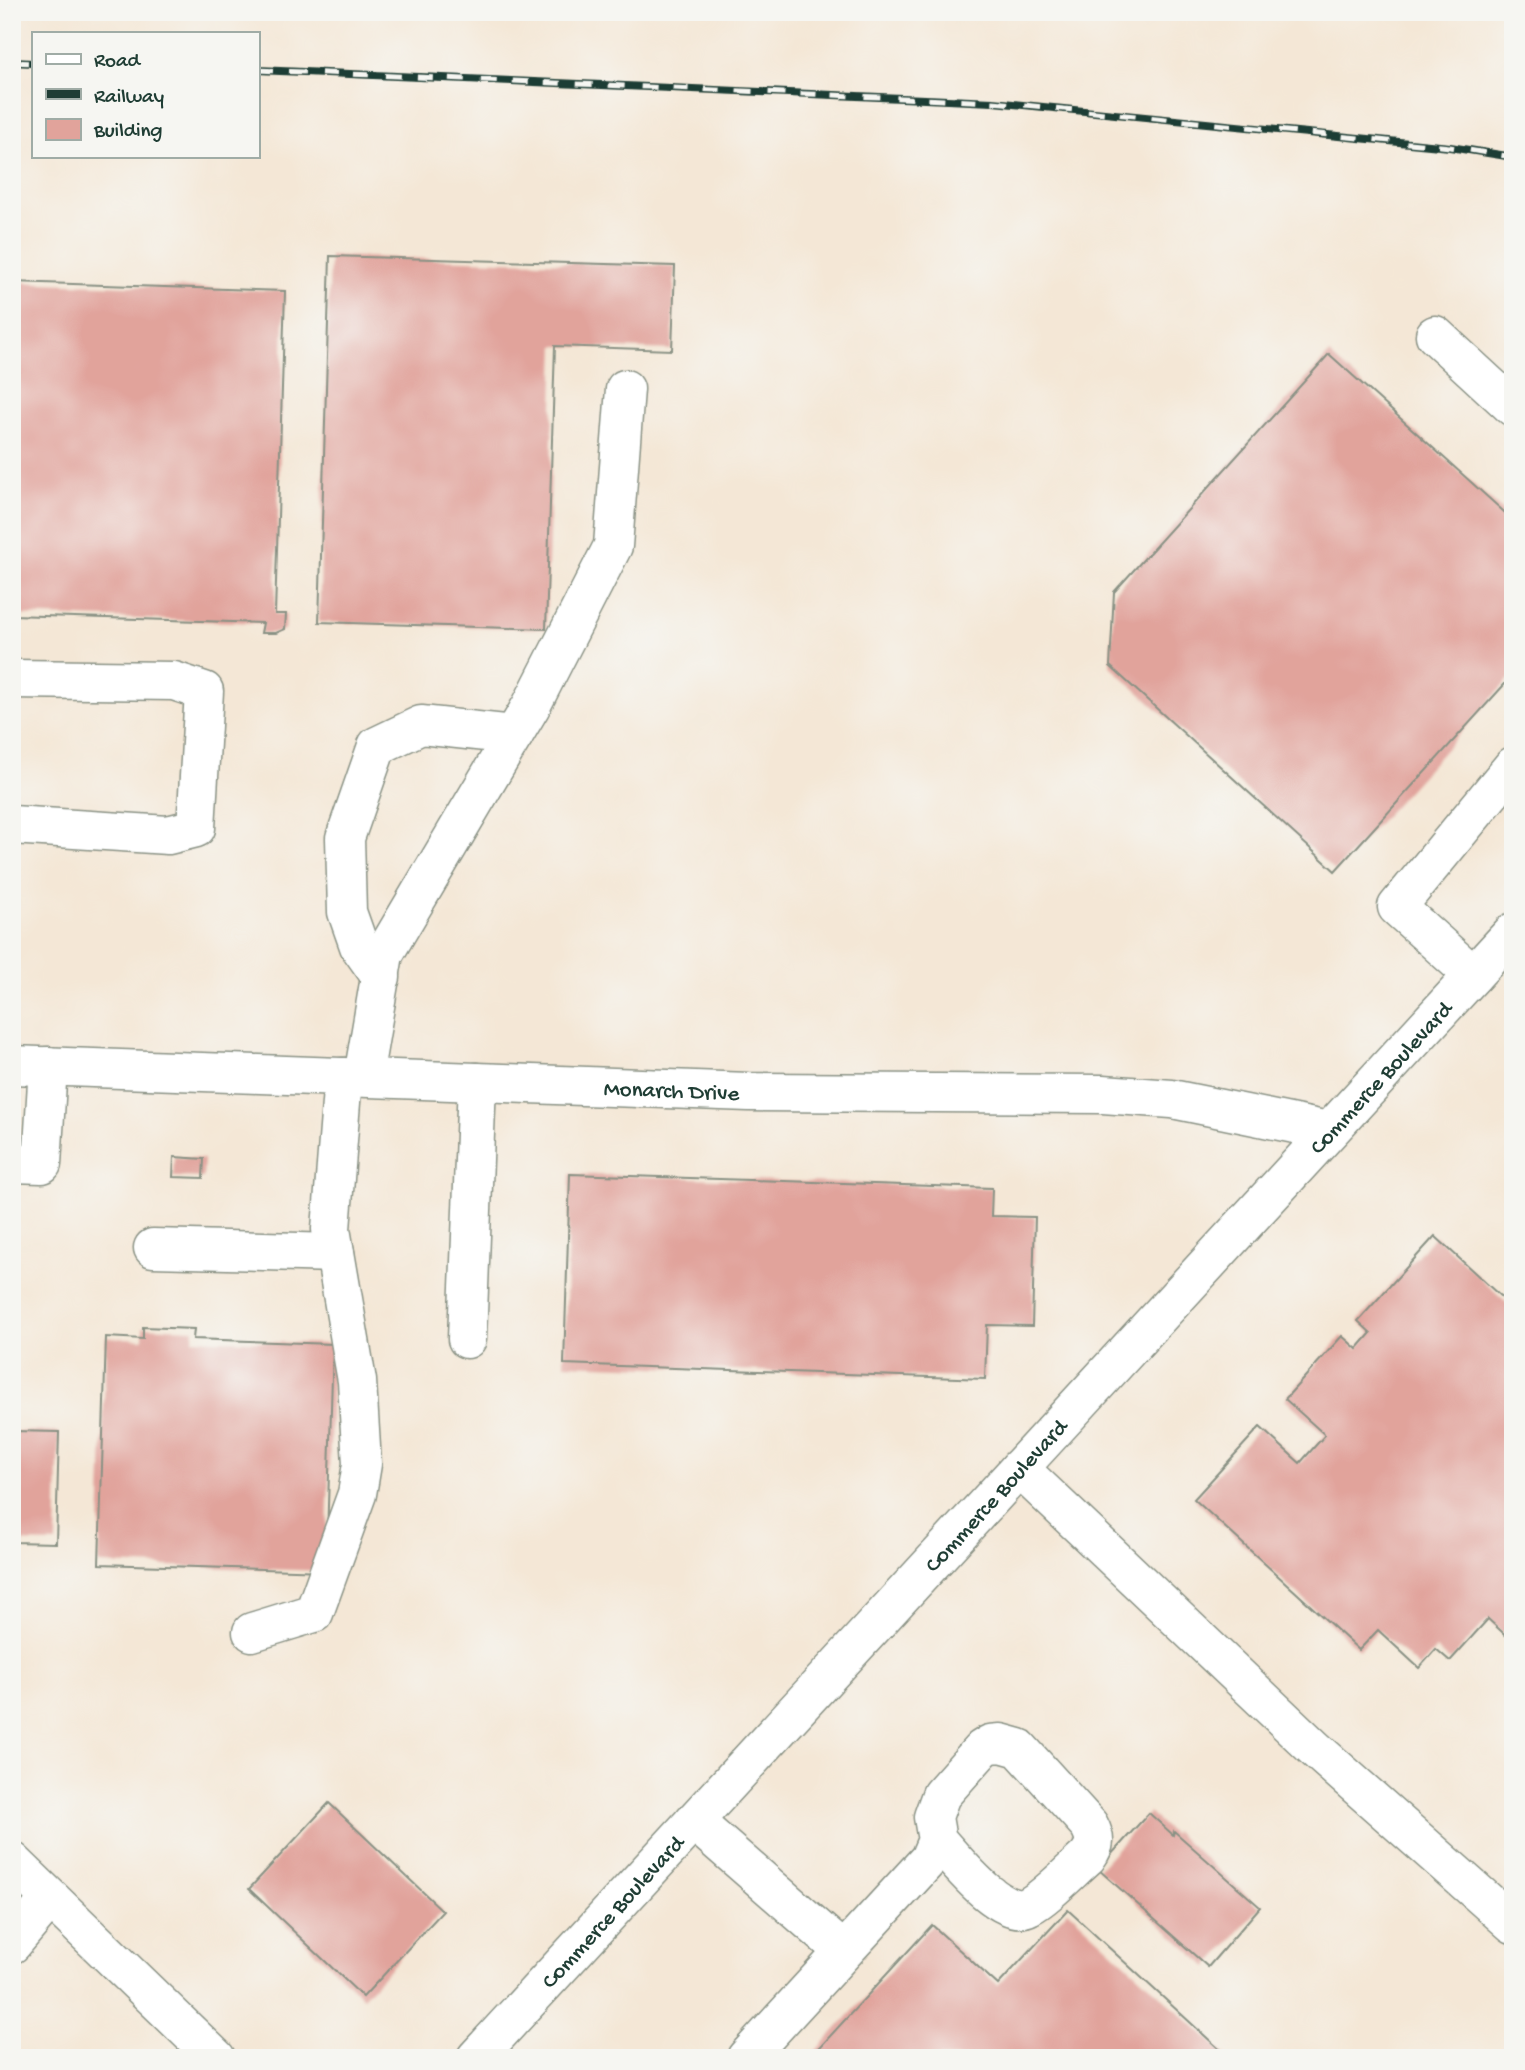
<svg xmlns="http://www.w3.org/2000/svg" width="1525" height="2070" font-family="'Gochi Hand',sans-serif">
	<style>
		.building { fill: #e1a39b }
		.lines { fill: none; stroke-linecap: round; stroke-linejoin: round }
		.minor-casing { stroke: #8a9285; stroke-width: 41 }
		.minor { stroke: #fff; stroke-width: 38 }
		.rail-casing { stroke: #1f3d34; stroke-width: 8 }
		.rail { stroke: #f6f6f2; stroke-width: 5; stroke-dasharray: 16; stroke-linecap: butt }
		.labels { text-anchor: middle; stroke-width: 6; stroke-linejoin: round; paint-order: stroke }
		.street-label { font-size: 23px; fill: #1f3d34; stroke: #f6f6f2 }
	</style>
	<rect width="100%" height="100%" fill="#f6f6f2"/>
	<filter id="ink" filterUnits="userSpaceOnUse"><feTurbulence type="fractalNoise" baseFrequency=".0143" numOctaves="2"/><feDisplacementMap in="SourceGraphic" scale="14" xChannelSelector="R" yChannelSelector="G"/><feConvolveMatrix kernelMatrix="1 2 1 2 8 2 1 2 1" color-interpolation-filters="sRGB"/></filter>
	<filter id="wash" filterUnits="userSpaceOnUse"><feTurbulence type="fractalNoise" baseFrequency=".00686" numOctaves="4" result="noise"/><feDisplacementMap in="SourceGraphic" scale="28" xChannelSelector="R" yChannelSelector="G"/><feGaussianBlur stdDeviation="1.57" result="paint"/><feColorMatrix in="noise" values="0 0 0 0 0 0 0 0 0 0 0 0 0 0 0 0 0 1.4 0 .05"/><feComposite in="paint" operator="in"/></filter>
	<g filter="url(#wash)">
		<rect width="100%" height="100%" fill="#f4e7d6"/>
		<g id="blocks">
			<g class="building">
				<polygon points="330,256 675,266 672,350 555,346 546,629 319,622"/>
				<polygon points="12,282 285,291 275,614 286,614 285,629 276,633 261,633 263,623 12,615"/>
				<polygon points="1329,354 1513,520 1513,675 1335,871 1110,666 1114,592"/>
				<polygon points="174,1157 204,1159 203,1178 173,1177"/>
				<polygon points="570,1174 992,1188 991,1216 1035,1217 1032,1326 987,1325 985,1379 564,1364"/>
				<polygon points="1435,1236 1513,1308 1513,1642 1488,1619 1450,1661 1436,1649 1419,1668 1378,1630 1359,1650 1194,1499 1260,1427 1300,1463 1325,1435 1285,1399 1342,1336 1357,1349 1371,1333 1358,1321"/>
				<polygon points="143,1327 194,1329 193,1339 333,1344 326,1571 99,1564 106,1337 143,1339"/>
				<polygon points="12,1431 59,1432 56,1543 12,1542"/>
				<polygon points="329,1803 443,1911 363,1997 249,1889"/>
				<polygon points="1149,1813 1173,1835 1174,1831 1260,1907 1208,1967 1098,1869"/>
				<polygon points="1068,1910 1229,2058 810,2058 932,1925 998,1985"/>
			</g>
		</g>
	</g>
	<g filter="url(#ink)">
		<use href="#blocks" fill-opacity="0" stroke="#8a9285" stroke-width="2"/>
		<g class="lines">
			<defs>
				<g id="minor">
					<polyline points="1435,335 1513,407"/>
					<polyline points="12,679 174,681 204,691 196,828 168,835 12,825"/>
					<polyline points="1473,975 1397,907 1513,766"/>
					<polyline points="381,977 359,946 347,912 345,838 377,746 421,725 514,735"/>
					<path id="s1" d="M12,1065L749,1092L1103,1094L1172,1099L1329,1131"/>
					<polyline points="363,1077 384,954 531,706 613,546 625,389"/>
					<polyline points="12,1163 42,1164 48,1066"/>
					<polyline points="153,1248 335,1253"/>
					<polyline points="467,1339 477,1082"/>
					<polyline points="1019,1468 1315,1749 1513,1924"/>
					<polyline points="252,1632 314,1613 357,1494 362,1464 357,1381 331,1229 343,1077"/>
					<polyline points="694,1821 842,1950"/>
					<polyline points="12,1861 216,2058"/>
					<polyline points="12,1944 50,1899"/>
					<path id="s2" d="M476,2058L1513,932"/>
					<path d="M746,2058L929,1859L937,1840L933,1817L941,1795L982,1749L990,1744L1001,1743L1019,1748L1089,1825C1096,1838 1096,1845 1087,1857C1072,1870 1045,1898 1029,1906C1002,1921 955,1859 937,1840"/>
				</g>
			</defs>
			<use href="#minor" class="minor-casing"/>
			<use href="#minor" class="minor"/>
			<defs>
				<g id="rail">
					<polyline points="12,62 33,63"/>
					<polyline points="257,70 993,102 1450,147 1513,157"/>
				</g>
			</defs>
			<use href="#rail" class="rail-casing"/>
			<use href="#rail" class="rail"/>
		</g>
	</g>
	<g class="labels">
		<g class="street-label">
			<text dy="8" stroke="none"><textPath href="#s2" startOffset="1334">Commerce Boulevard</textPath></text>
			<text dy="8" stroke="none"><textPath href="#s1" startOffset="660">Monarch Drive</textPath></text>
			<text dy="8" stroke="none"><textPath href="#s2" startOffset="766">Commerce Boulevard</textPath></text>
			<text dy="8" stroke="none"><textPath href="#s2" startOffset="200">Commerce Boulevard</textPath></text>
		</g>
	</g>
	<rect width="1525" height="2070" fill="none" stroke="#f6f6f2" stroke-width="42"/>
	<rect x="32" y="32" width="228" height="126" fill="#f6f6f2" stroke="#a0aca6" stroke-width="2"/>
	<rect x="46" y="54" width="35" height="10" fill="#ffffff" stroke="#a0aca6" stroke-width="2"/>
	<text x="94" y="66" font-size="21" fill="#1f3d34">Road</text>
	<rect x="46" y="89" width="35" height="10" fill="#1f3d34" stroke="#a0aca6" stroke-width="2"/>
	<text x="94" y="102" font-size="21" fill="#1f3d34">Railway</text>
	<rect x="46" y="119" width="35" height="21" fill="#e1a39b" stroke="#a0aca6" stroke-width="2"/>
	<text x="94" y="136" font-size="21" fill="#1f3d34">Building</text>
</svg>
